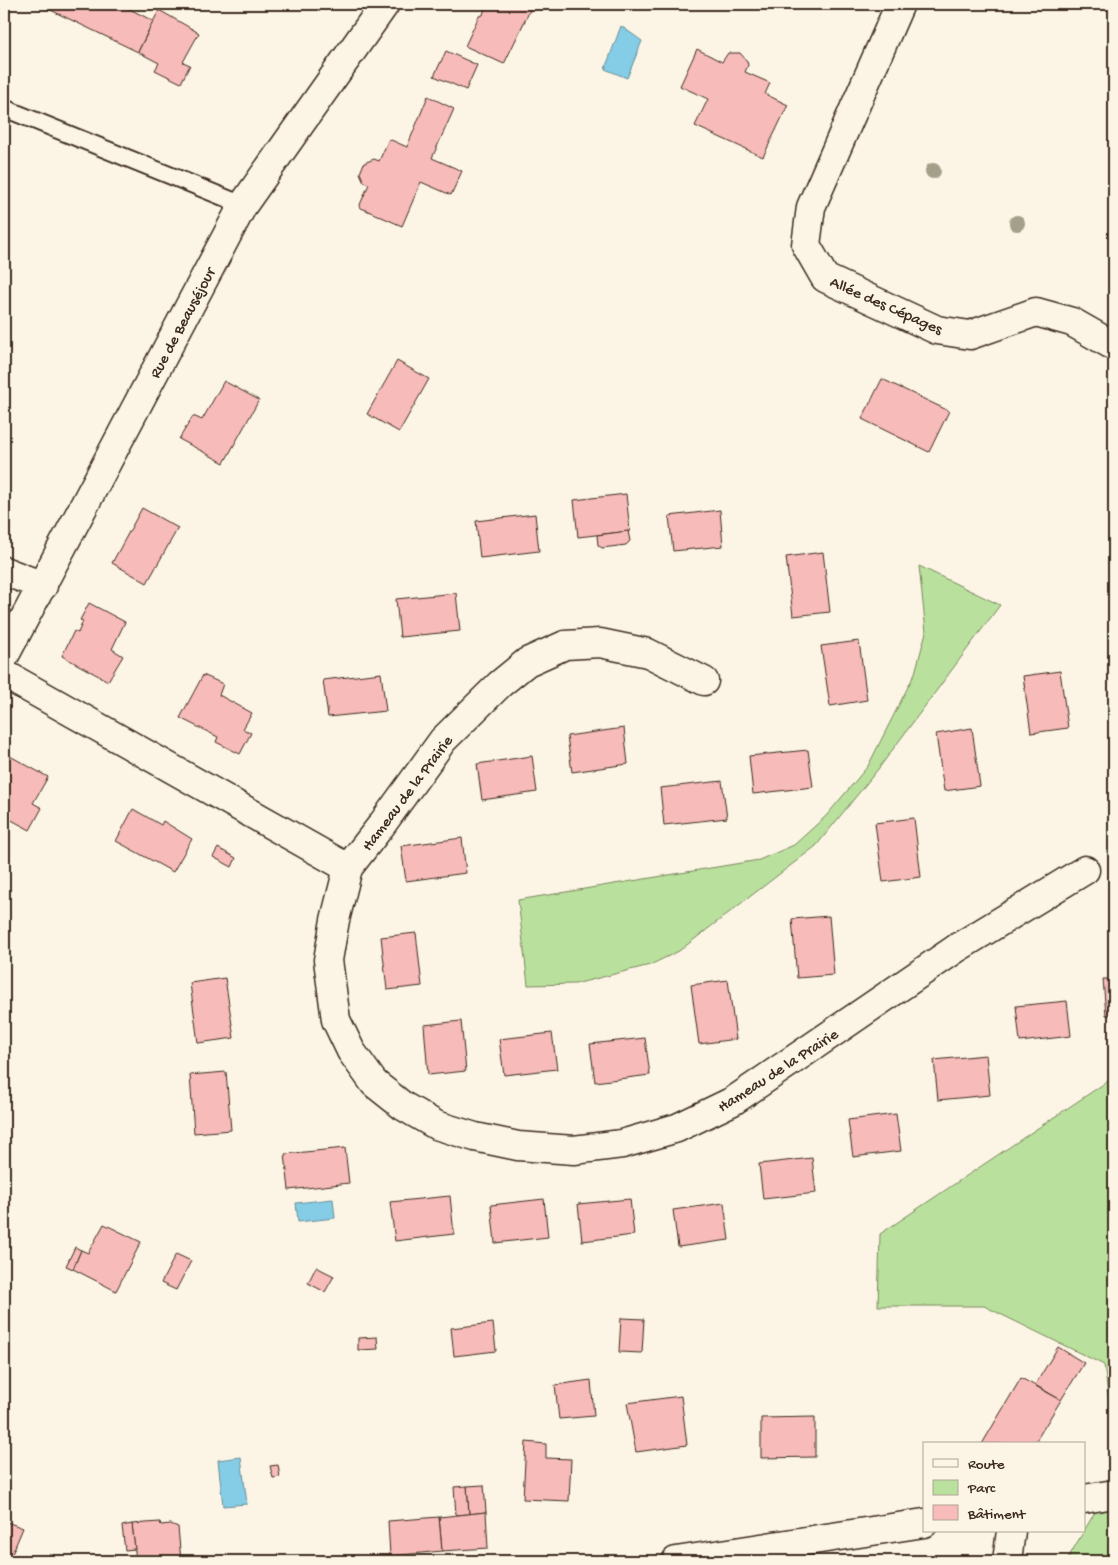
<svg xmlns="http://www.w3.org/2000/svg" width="1118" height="1565" font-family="'Gochi Hand',sans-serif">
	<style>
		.green { fill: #b9e19d; stroke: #7a865e }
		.water { fill: #85cde6; stroke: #678c96 }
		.building { fill: #f7bbb9; stroke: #3b2a1e }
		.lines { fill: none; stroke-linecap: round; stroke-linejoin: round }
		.lane-casing { stroke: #3b2a1e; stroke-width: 20 }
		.street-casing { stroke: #3b2a1e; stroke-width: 31 }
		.secondary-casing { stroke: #3b2a1e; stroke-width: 31 }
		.lane { stroke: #fcf5e5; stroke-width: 16 }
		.street { stroke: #fcf5e5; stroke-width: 28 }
		.secondary { stroke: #fcf5e5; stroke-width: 28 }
		.tree { fill: #a39f89 }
		.labels { text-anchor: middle; stroke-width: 4; stroke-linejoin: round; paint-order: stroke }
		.street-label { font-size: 16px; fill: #3b2a1e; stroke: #fcf5e5 }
	</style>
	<rect width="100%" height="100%" fill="#fcf5e5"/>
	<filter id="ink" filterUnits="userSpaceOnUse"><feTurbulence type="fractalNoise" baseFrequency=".02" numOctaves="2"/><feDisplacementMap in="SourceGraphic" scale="10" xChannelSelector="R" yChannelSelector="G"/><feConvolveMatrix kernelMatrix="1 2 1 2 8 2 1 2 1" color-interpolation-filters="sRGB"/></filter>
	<g filter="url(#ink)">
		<g class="green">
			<polygon points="919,566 1000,605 879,768 816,846 679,951 650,965 575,984 528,985 518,900 759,860 794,845 826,816 868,766 915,673 926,632"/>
			<polygon points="1114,1077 1114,1439 1104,1365 984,1306 878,1306 880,1234"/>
			<polygon points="1114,1480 1114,1561 1068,1561 1068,1558"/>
		</g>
		<g class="water">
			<polygon points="621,26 642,41 627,78 605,69"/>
			<polygon points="333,1199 335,1218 298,1222 296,1203"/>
			<polygon points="241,1457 247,1504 223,1506 218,1460"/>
		</g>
		<g class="building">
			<polygon points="38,4 120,4 153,21 138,52"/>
			<polygon points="486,4 531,4 532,6 504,64 465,46 479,16 483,15"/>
			<polygon points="159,10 199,33 183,62 190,65 181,83 155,70 159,63 138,52"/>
			<polygon points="697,49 722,62 728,53 740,53 747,61 748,65 745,72 770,83 765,94 788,105 763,157 695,126 708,99 680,86"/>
			<polygon points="446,51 477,65 466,90 434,76"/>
			<polygon points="428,96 454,109 432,158 462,171 451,195 421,182 402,226 359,207 369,184 364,182 360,173 364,163 374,159 379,161 389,139 407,147"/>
			<polygon points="397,361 429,379 399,432 367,414"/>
			<polygon points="882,379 949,411 929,452 862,419"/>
			<polygon points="224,381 259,400 224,463 179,439 193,416 202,420"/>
			<polygon points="626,494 630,531 578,537 574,500"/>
			<polygon points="142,508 178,528 147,583 112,563"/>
			<polygon points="720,510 723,546 673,551 669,516"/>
			<polygon points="535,514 539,551 480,558 476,521"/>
			<polygon points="628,531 630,541 626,545 602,548 598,545 597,535"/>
			<polygon points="823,552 830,612 793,616 786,557"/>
			<polygon points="456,593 460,631 400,637 396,599"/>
			<polygon points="89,603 125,622 112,649 123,656 108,681 62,656 74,631 78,633 83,621 80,620"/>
			<polygon points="859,641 867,700 830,706 821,646"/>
			<polygon points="1060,671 1068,728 1031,733 1023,676"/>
			<polygon points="381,673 386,711 328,717 323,680"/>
			<polygon points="203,675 223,684 219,695 252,713 243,729 251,733 240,754 216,742 218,737 180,718"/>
			<polygon points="624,728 628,764 572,772 567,736"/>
			<polygon points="972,728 980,786 944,791 936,734"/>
			<polygon points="808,750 813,787 753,794 749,756"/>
			<polygon points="10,756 48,777 33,803 42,808 30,830 4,816 4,767"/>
			<polygon points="532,756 537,792 482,800 477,764"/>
			<polygon points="722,781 727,818 664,825 660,788"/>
			<polygon points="133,809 161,825 163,821 192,839 173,872 116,841"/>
			<polygon points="914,818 921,877 883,882 875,823"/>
			<polygon points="462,838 466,873 406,881 401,846"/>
			<polygon points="218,848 236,858 232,867 213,857"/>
			<polygon points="829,916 834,975 797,978 792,919"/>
			<polygon points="416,933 422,986 387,990 381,937"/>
			<polygon points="225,978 234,1038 198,1043 190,983"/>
			<polygon points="1103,979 1114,979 1114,1015 1106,1015"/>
			<polygon points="728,980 736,1039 699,1044 691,985"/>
			<polygon points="1067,1001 1071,1036 1020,1042 1016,1006"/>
			<polygon points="461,1021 466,1071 428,1075 424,1025"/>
			<polygon points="552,1033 557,1069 504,1075 499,1039"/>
			<polygon points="645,1038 650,1075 595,1082 590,1044"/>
			<polygon points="986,1055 990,1095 938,1100 934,1060"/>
			<polygon points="226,1072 231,1130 194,1133 190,1075"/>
			<polygon points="896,1114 901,1151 853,1157 848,1120"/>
			<polygon points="345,1148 349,1183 289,1190 285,1154"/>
			<polygon points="812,1158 816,1193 763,1199 759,1164"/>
			<polygon points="450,1196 454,1234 395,1241 390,1202"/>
			<polygon points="544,1199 548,1237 495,1243 491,1205"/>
			<polygon points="630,1199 634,1235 582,1241 578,1204"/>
			<polygon points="724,1203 729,1240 678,1247 673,1210"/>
			<polygon points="104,1224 141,1242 116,1291 73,1269 81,1250 88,1253"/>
			<polygon points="75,1247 81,1250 73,1269 66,1266"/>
			<polygon points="176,1254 191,1261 176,1290 161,1283"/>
			<polygon points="316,1267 334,1276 325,1292 308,1283"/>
			<polygon points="621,1318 644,1319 642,1353 619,1352"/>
			<polygon points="493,1323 496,1351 454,1356 451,1328"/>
			<polygon points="377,1337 378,1349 358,1350 358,1338"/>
			<polygon points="1058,1347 1084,1363 1061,1400 1035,1385"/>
			<polygon points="1021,1378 1061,1400 1034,1444 982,1444"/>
			<polygon points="591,1380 594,1416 559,1419 555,1385"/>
			<polygon points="681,1396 687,1445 636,1452 627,1403"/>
			<polygon points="815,1417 815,1457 761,1458 761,1418"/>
			<polygon points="526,1442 546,1444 546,1458 571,1459 569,1501 523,1499"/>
			<polygon points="278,1465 280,1477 273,1478 270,1466"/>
			<polygon points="484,1485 486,1512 469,1514 467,1486"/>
			<polygon points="467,1486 469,1514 456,1515 454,1487"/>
			<polygon points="486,1512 488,1548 442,1551 439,1517"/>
			<polygon points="439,1517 442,1551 390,1556 388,1521"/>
			<polygon points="4,1521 23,1528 9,1561 4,1561"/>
			<polygon points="160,1522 161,1525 171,1524 178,1527 181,1561 136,1561 132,1524"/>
			<polygon points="132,1524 135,1549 125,1550 122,1526"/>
		</g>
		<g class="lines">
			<defs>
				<polyline id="lane" points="4,108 243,205"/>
				<g id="street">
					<polyline points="900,4 811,207 806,245 825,278 937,330 970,335 1036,312 1072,322 1114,346"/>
					<polyline points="4,571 43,586"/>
					<polyline points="4,657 243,205 385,4"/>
					<polyline points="4,674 348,868"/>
					<polyline points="704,681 648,653 600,643 565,645 527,662 500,684 443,740 380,827 348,868 335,920 328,960 336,1020 351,1051 374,1083 403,1106 436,1125 475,1137 518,1146 574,1150 622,1144 677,1128 733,1101 957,948 1085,870"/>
					<polyline points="1007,1561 1011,1531"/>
				</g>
				<g id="secondary">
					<polyline points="1084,1499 1114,1494"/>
					<polyline points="676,1561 924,1523"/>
				</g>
			</defs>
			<use href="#lane" class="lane-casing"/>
			<use href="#street" class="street-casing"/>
			<use href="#secondary" class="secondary-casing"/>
			<use href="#lane" class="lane"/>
			<use href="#street" class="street"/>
			<use href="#secondary" class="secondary"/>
		</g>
		<g class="tree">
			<circle cx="933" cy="171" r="8"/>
			<circle cx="1017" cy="223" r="8"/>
		</g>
	</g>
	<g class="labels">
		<g class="street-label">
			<text transform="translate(887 304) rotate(24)" y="6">Allée des Cépages</text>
			<text transform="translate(181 322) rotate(-62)" y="6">Rue de Beauséjour</text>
			<text transform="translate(406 792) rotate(-53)" y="6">Hameau de la Prairie</text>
			<text transform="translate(777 1069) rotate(-33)" y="6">Hameau de la Prairie</text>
		</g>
	</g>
	<rect width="1118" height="1565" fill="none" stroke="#fcf5e5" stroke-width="20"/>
	<rect x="10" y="10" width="1098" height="1545" fill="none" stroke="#3b2a1e" stroke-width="2" filter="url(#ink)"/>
	<rect x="923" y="1442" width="162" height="90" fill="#fcf5e5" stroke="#afa495"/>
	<rect x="933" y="1459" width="25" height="8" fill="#fcf5e5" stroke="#afa495"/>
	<text x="968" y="1468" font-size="15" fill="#3b2a1e">Route</text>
	<rect x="933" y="1480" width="25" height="15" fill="#b9e19d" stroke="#afa495"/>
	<text x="968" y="1492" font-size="15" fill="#3b2a1e">Parc</text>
	<rect x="933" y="1505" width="25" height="15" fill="#f7bbb9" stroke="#afa495"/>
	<text x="968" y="1518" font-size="15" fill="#3b2a1e">Bâtiment</text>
</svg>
